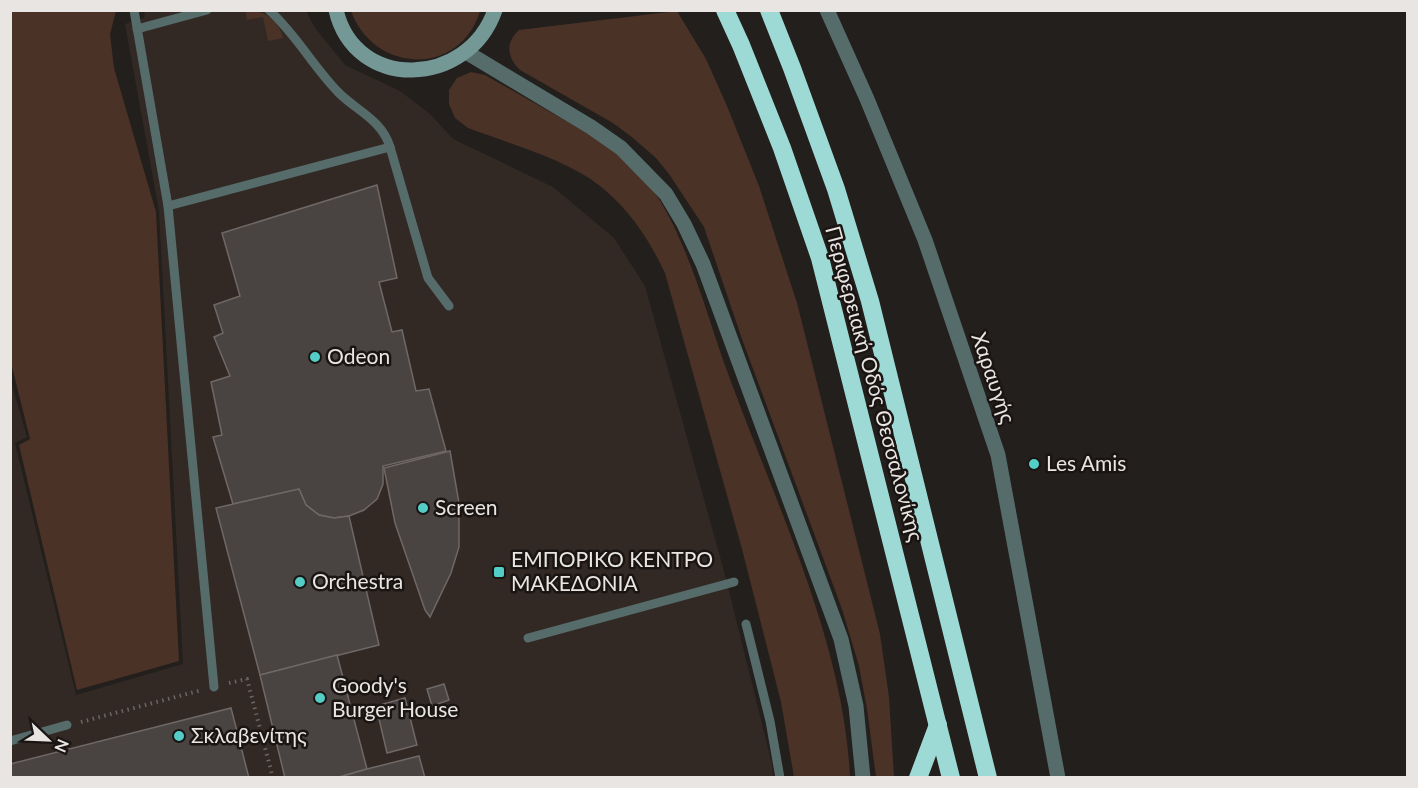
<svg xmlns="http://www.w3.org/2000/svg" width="1418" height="788" font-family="Lato,sans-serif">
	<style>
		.built { fill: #332924 }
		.green { fill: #4b3226 }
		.building { fill: #494442; stroke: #6e6866; stroke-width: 1.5 }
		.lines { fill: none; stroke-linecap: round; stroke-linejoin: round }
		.path { stroke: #696663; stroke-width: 4; stroke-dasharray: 1.5 4.5; stroke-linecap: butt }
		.lane { stroke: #556c6b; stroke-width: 9 }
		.street { stroke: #556c6b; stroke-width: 15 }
		.secondary { stroke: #739896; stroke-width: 15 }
		.highway { stroke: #9edad5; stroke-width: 18 }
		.poi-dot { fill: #54cdc7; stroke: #1a1513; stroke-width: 2 }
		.labels { text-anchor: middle; stroke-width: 5; stroke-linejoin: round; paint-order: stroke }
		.poi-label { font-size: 21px; fill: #e8e5e3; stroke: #1a1513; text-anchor: start }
		.street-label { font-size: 21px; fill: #e8e5e3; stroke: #1a1513 }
	</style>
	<rect width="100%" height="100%" fill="#231f1c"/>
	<polygon class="built" points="145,11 306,11 315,28 345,65 400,91 430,114 453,139 553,187 614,238 645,286 725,575 772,764 773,777 11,777 10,378 27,437 15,443 76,695 183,664 159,211 125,24 144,18"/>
	<g class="green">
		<polygon points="10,11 116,11 110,34 114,68 156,212 179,661 77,690 19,445 30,439 11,363"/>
		<path d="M249,11C266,11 279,21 283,38L268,41L263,17L247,20L246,12Z"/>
		<path d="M351,11H480C460,77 374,74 351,11Z"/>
		<path d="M677,11L706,59L727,106L759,186L797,303L880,634L889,697L894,777H876L867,709L859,666L842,609L742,339L704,227L669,174L656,158L633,138L613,123L520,70C507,57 505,43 519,30Z"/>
		<path d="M471,72L485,75L605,143C625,159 647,180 661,202C693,257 708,320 730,379C776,504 844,643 850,777H794L781,702L742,549L665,273C650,242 633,214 606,191C573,161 510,144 468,128L455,118L449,104V90L457,78Z"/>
	</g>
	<g class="building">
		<polygon points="377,185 397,278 379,282 392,332 402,330 416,391 429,389 446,451 383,466 383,484 377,499 364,510 349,516 334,518 319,515 306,505 299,489 233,504 213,437 222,435 211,382 230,376 214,337 223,333 214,305 240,296 222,233"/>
		<polygon points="450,451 459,503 459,547 451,573 430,617 425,610 395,523 384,468"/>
		<polygon points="299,489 306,505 319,515 334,518 349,516 379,645 260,675 216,508"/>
		<polygon points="337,655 367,769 336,778 285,778 260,675"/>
		<polygon points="444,684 449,700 432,706 427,689"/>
		<polygon points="405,698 417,745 387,753 376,706"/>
		<polygon points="231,708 249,778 10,778 10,764"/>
		<polygon points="419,756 425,778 336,778 367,769"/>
	</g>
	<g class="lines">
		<g class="path">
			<polyline points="229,683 247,679 273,778"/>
			<polyline points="81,722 202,690"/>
		</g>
		<g class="lane">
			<polyline points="134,10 168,206 214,687"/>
			<path d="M269,10C296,34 314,68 339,93C357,111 382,120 390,147"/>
			<polyline points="137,29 207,10"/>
			<polyline points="168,206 390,147 428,278 449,306"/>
			<polyline points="746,624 770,721 780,778"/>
			<polyline points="528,638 734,582"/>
			<polyline points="10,741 67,725"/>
		</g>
		<g class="street">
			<polyline points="827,10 867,99 925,240 998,455 1058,778"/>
			<polyline points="466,52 591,127 621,148 666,194 684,224 703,264 841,639 856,706 863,778"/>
		</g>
		<path class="secondary" d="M336,10C355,92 468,88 495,10"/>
		<g class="highway">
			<polyline points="725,10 741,45 782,148 820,258 951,778"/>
			<polyline points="769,10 792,68 836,189 870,301 988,778"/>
			<polyline points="918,778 938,725"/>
		</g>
	</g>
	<g class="poi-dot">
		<circle cx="315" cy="357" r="6"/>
		<circle cx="1034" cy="464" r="6"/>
		<circle cx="423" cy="508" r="6"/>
		<rect x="493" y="566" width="12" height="12" rx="3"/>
		<circle cx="300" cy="582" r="6"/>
		<circle cx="320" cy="698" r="6"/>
		<circle cx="179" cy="736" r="6"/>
	</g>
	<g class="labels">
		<g class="poi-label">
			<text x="327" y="364">Odeon</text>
			<text x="1046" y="471">Les Amis</text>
			<text x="435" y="515">Screen</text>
			<text x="511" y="567">ΕΜΠΟΡΙΚΟ ΚΕΝΤΡΟ<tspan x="511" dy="24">ΜΑΚΕΔΟΝΙΑ</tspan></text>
			<text x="312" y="589">Orchestra</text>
			<text x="332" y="693">Goody's<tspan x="332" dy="24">Burger House</tspan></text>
			<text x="191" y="743">Σκλαβενίτης</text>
		</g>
		<g class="street-label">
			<text transform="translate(993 378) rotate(71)" y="7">Χαραυγής</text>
			<text transform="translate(874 384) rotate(75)" y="7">Περιφερειακή Οδός Θεσσαλονίκης</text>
		</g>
	</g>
	<rect width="1418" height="788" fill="none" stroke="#e8e5e3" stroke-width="24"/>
	<g transform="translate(48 740) rotate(113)" stroke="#1a1513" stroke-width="4.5" paint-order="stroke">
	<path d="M0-4.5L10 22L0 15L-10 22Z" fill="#e8e5e3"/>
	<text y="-9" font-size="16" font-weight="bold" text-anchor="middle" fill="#e8e5e3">N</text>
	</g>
</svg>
